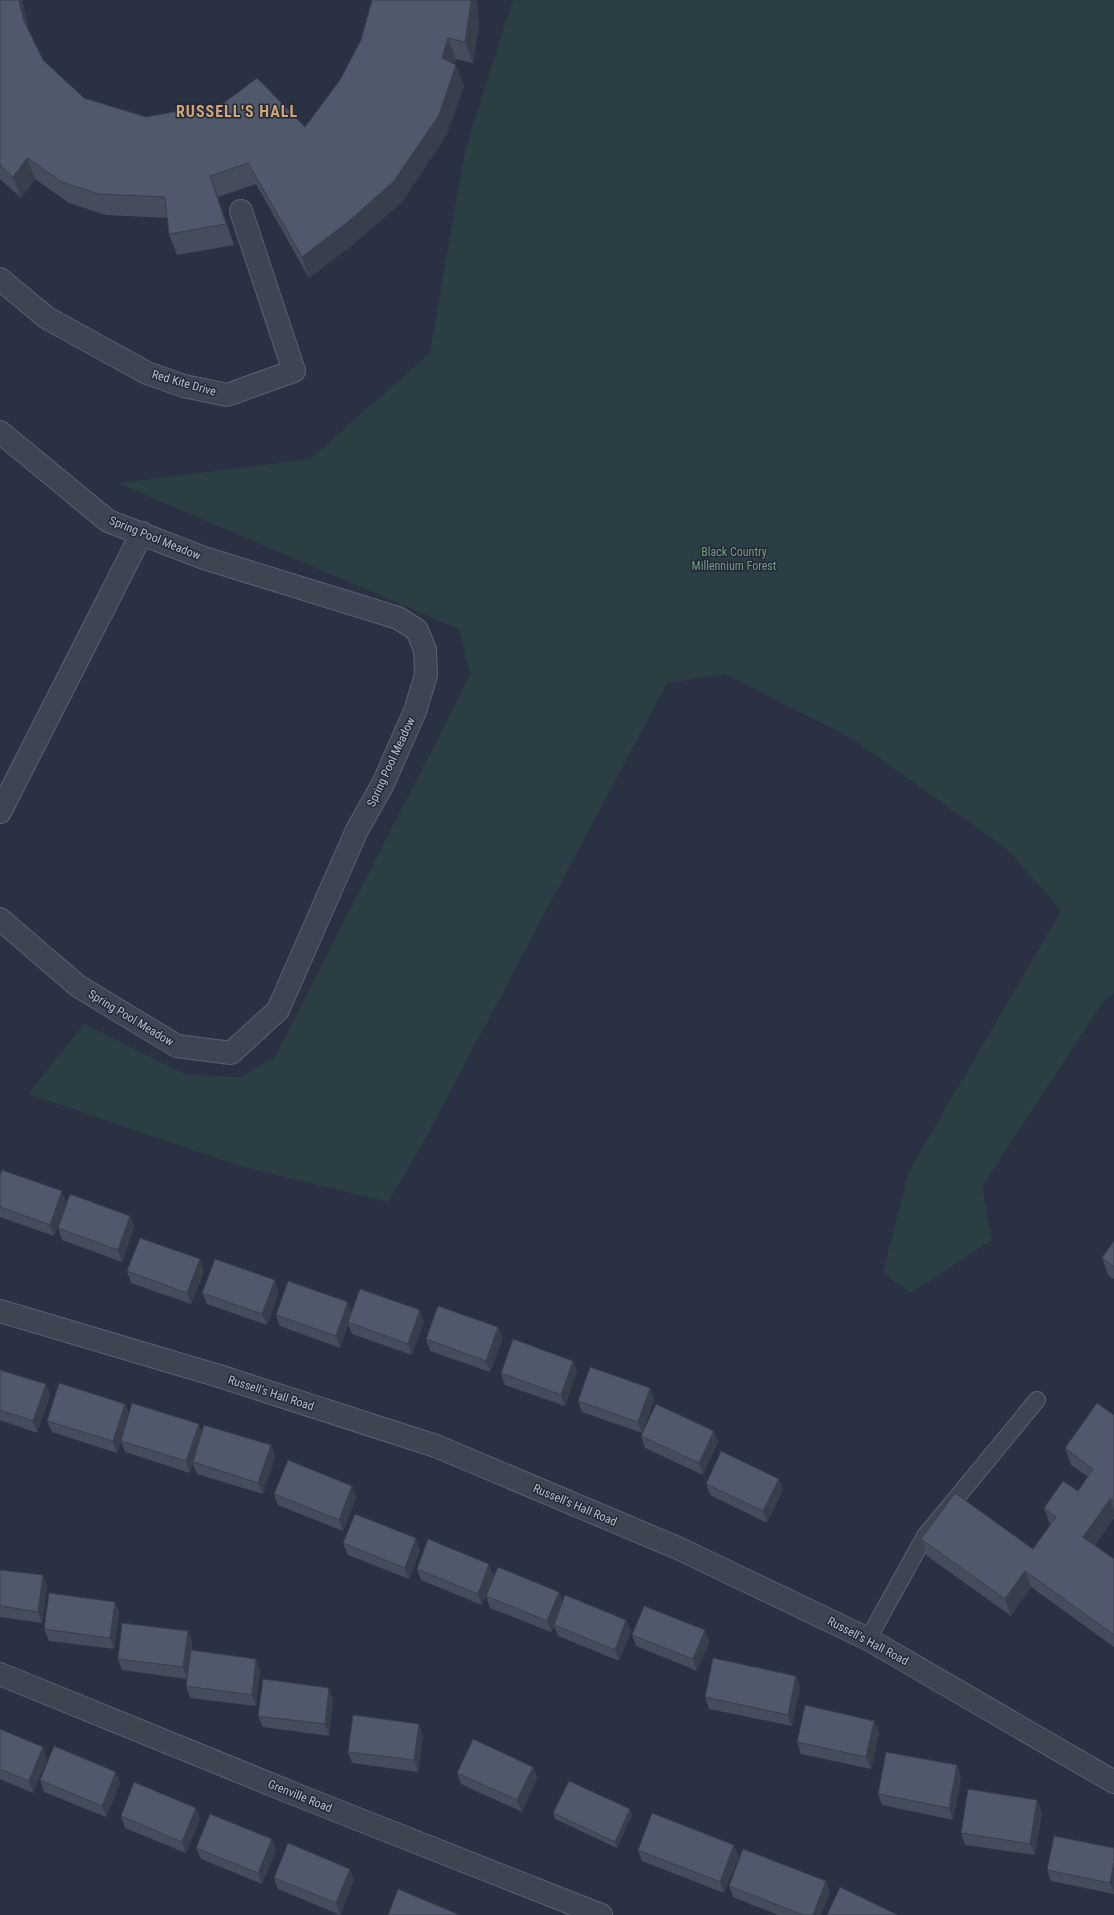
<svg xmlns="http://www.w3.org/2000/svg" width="1114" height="1915" font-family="'Roboto Condensed',sans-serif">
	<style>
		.green { fill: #2b3e43 }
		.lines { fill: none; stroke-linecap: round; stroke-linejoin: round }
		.service-casing { stroke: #5c6170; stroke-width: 18 }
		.minor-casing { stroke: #5c6170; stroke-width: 24 }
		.service { stroke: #3d4452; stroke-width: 16 }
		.minor { stroke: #3d4452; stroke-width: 22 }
		.wall { fill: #454c5c }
		.shaded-wall { fill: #383e4b }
		.building { fill: #50586b; stroke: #383e4b }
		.labels { text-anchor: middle; stroke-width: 3; stroke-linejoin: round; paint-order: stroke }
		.street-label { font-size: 12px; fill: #bbbfcc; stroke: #222838 }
		.park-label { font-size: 12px; fill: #739b81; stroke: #222838 }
		.district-label { font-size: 16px; font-weight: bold; letter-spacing: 1px; fill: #d1a671; stroke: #222838 }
	</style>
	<rect width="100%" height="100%" fill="#293142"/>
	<polygon class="green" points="513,0 1114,0 1114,993 1102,1003 982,1187 992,1240 911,1293 883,1272 909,1171 1061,911 1007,849 851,738 725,674 667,683 417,1154 388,1202 240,1166 28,1094 84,1024 185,1074 240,1077 275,1057 470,675 459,629 118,483 310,459 430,353 465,150"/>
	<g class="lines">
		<defs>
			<polyline id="service" points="868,1639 925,1536 1037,1400"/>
			<g id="minor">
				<polyline points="0,279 47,318 147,373 184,386 227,395 294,371 241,211"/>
				<polyline points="0,432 108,521 204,558 398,618 417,630 425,650 426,675 415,711 383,784 357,830 278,1010 231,1053 177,1046 78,986 0,919"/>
				<polyline points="0,812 142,533"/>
				<polyline points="0,1311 219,1376 436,1446 680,1549 868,1639 1114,1782"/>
				<polyline points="0,1674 292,1793 601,1915"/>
			</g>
		</defs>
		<use href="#service" class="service-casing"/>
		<use href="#minor" class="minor-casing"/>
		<use href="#service" class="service"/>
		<use href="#minor" class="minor"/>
	</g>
	<g class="wall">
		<polygon points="0,0 22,0 29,32 43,60 84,98 146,117 305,127 340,80 479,23 473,63 456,59 454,64 464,86 446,136 402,202 356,242 309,278 256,184 218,197 234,245 177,255 169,234 167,218 106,215 69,203 35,179 21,198 0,179"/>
		<polygon points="0,1175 66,1203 54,1236 0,1217"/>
		<polygon points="130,1216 134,1227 122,1262 62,1240 58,1228"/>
		<polygon points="1114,1241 1114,1279 1108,1275 1102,1258"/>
		<polygon points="127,1271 204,1271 191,1304 131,1283"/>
		<polygon points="279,1292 267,1325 207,1304 202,1293"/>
		<polygon points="352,1312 424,1321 412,1355 352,1334 348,1324 340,1348 280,1326 276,1315"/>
		<polygon points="503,1338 490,1372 430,1351 426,1339"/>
		<polygon points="573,1361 577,1372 565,1406 505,1385 501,1373"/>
		<polygon points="0,1370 50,1395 37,1433 0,1420"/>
		<polygon points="650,1388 654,1400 642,1433 582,1412 578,1401"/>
		<polygon points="125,1404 129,1414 202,1433 271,1445 275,1457 263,1494 197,1474 193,1464 190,1473 125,1452 121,1441 117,1453 52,1432 47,1421"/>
		<polygon points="1114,1415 1114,1518 1095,1545 1114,1559 1114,1647 1031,1587 1011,1616 927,1556 921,1539 1033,1549 1051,1525 1050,1524 1044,1508 1078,1491 1088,1477 1071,1465 1065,1448"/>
		<polygon points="641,1436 718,1442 703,1475 645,1448"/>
		<polygon points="779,1479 783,1490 767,1523 710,1495 706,1484"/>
		<polygon points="352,1486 356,1497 343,1531 278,1505 274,1494"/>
		<polygon points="343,1543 420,1550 409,1579 348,1555"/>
		<polygon points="417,1569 494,1576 482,1605 421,1580"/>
		<polygon points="0,1570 43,1575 47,1586 42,1623 0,1617"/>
		<polygon points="559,1592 563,1601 626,1620 631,1631 619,1661 558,1636 554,1626 551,1632 490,1608 486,1596"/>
		<polygon points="115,1602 119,1613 114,1649 49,1641 44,1629"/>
		<polygon points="705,1630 709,1642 697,1671 636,1646 632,1635"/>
		<polygon points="188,1631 192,1642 191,1650 260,1670 256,1706 190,1698 186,1686 187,1679 122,1670 118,1659"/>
		<polygon points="796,1676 800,1687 792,1726 709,1709 705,1697"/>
		<polygon points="333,1700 329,1736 263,1727 258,1716"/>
		<polygon points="874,1721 879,1732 871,1769 801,1754 797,1742"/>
		<polygon points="0,1729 47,1759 33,1793 0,1779"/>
		<polygon points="423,1736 418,1772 352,1763 348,1752"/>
		<polygon points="533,1767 537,1778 522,1812 461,1784 457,1773"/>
		<polygon points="961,1777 953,1820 882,1805 878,1794"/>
		<polygon points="40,1780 120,1783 106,1817 44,1792"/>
		<polygon points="630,1809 632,1815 617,1848 555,1819 553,1813"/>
		<polygon points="1042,1812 1035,1855 965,1845 961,1833"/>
		<polygon points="121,1816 200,1819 186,1853 125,1828"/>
		<polygon points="196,1848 276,1850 262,1884 201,1859"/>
		<polygon points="1114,1848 1114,1894 1051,1881 1047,1870"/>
		<polygon points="638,1850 739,1856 724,1893 642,1861"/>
		<polygon points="350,1869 354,1880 340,1915 278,1889 274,1878"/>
		<polygon points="826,1881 830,1892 821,1915 778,1915 733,1897 729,1886"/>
	</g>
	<g class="shaded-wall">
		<polygon points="19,0 22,0 32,42 24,21"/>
		<polygon points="471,0 477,0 479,23 473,63 465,42"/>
		<polygon points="448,38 456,59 450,79 442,58"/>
		<polygon points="456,65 464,86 446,136 402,202 356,242 309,278 302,257"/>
		<polygon points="27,158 35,179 21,198 13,177"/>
		<polygon points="210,176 218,197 234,245 226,224"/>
		<polygon points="62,1191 66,1203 54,1236 50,1225"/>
		<polygon points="130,1216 134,1227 122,1262 118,1250"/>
		<polygon points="200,1259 204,1271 191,1304 187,1293"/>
		<polygon points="275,1280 279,1292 267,1325 262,1314"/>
		<polygon points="348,1302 352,1314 348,1322 348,1324 340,1348 336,1336"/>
		<polygon points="420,1310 424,1321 412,1355 408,1344"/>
		<polygon points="498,1327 503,1338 490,1372 486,1361"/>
		<polygon points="573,1361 577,1372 565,1406 561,1395"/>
		<polygon points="46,1384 50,1395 37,1433 33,1421"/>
		<polygon points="650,1388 654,1400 642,1433 638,1422"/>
		<polygon points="125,1404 130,1415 117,1453 113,1441"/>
		<polygon points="199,1424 203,1435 190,1473 186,1461"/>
		<polygon points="714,1431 718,1442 703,1475 699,1463"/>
		<polygon points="271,1445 275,1457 263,1494 258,1483"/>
		<polygon points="779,1479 783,1490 767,1523 763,1511"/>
		<polygon points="352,1486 356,1497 343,1531 339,1520"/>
		<polygon points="1110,1499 1114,1509 1114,1518 1089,1553 1083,1537"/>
		<polygon points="416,1538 420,1550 409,1579 405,1568"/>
		<polygon points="489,1564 494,1576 482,1605 478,1594"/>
		<polygon points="1025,1571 1031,1587 1011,1616 1005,1599"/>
		<polygon points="43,1575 47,1586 42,1623 38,1612"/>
		<polygon points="559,1592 564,1603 554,1625 554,1626 551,1632 547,1621"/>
		<polygon points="115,1602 119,1613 114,1649 110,1638"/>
		<polygon points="626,1620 631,1631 619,1661 615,1650"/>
		<polygon points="705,1630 709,1642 697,1671 693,1659"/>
		<polygon points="188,1631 192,1642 187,1679 183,1667"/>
		<polygon points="256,1659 260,1670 256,1706 252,1695"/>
		<polygon points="796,1676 800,1687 792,1726 788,1715"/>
		<polygon points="329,1688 333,1700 329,1736 325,1724"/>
		<polygon points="874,1721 879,1732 871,1769 866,1757"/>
		<polygon points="419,1724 423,1736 418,1772 414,1760"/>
		<polygon points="43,1747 47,1759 33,1793 29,1781"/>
		<polygon points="957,1765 961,1777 953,1820 949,1808"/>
		<polygon points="533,1767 537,1778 522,1812 517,1800"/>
		<polygon points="116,1772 120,1783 106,1817 102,1806"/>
		<polygon points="1037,1800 1042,1812 1035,1855 1030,1844"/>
		<polygon points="196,1808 200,1819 186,1853 182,1842"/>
		<polygon points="630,1809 632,1815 617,1848 615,1842"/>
		<polygon points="272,1839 276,1850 262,1884 258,1873"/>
		<polygon points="734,1845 739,1856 724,1893 720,1882"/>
		<polygon points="1114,1862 1114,1893 1110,1883"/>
		<polygon points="350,1869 354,1880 340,1915 336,1903"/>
		<polygon points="826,1881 830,1892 821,1915 813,1915"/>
	</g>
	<g class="building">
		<polygon points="0,0 19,0 24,21 43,60 84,98 146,117 195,108 217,108 257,78 305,127 340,80 361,40 372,0 471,0 471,2 465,42 448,38 442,58 456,65 439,115 394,181 349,221 302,257 248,163 210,176 226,224 169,234 165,197 99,194 62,182 27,158 13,177 0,165"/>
		<polygon points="2,1170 62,1191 50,1225 0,1207 0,1175"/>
		<polygon points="70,1194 130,1216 118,1250 58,1228"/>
		<polygon points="140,1238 200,1259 187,1293 127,1271"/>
		<polygon points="1114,1241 1114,1267 1102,1258"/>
		<polygon points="215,1259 275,1280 262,1314 202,1293"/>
		<polygon points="288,1281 348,1302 336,1336 276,1315"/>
		<polygon points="360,1289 420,1310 408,1344 348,1322"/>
		<polygon points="438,1306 498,1327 486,1361 426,1339"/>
		<polygon points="513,1339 573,1361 561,1395 501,1373"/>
		<polygon points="590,1367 650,1388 638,1422 578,1401"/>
		<polygon points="0,1370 46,1384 33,1421 0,1410"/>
		<polygon points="59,1383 125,1404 113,1441 47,1421"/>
		<polygon points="132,1403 199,1424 186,1461 121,1441"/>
		<polygon points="1097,1403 1114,1415 1114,1501 1110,1499 1083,1537 1114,1559 1114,1635 1025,1571 1005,1599 921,1539 955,1493 1033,1549 1056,1517 1044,1508 1063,1481 1078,1491 1093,1469 1065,1448"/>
		<polygon points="656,1404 714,1431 699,1463 641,1436"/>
		<polygon points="204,1425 271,1445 258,1483 193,1462"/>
		<polygon points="721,1451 779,1479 763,1511 706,1484"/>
		<polygon points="288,1460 352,1486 339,1520 274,1494"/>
		<polygon points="355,1514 416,1538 405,1568 343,1543"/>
		<polygon points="428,1539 489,1564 478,1594 417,1569"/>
		<polygon points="498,1567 559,1592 547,1621 486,1596"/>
		<polygon points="0,1570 43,1575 38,1612 0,1606"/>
		<polygon points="49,1593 115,1602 110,1638 44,1629"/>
		<polygon points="565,1595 626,1620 615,1650 554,1625"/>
		<polygon points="644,1606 705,1630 693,1659 632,1635"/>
		<polygon points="122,1623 188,1631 183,1667 118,1659"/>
		<polygon points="191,1650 256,1659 252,1695 186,1686"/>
		<polygon points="713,1658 796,1676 788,1715 705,1697"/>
		<polygon points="263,1679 329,1688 325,1724 258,1716"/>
		<polygon points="805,1705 874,1721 866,1757 797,1742"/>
		<polygon points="353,1715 419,1724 414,1760 348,1752"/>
		<polygon points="0,1729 43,1747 29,1781 0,1769"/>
		<polygon points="473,1739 533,1767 517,1800 457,1773"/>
		<polygon points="54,1746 116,1772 102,1806 40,1780"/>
		<polygon points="886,1752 957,1765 949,1808 878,1794"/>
		<polygon points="569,1781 630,1809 615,1842 553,1813"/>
		<polygon points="134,1782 196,1808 182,1842 121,1816"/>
		<polygon points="968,1789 1037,1800 1030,1844 961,1833"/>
		<polygon points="652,1813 734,1845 720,1882 638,1850"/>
		<polygon points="210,1814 272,1839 258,1873 196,1848"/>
		<polygon points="1054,1836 1114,1848 1114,1862 1110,1883 1047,1870"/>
		<polygon points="288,1843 350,1869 336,1903 274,1878"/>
		<polygon points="743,1849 826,1881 813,1915 803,1915 729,1886"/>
		<polygon points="840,1887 898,1915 827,1915"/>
		<polygon points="398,1889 460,1915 388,1915"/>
	</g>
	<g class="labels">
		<g class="street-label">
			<text transform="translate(184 383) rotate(16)" y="4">Red Kite Drive</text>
			<text transform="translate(155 538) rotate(22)" y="4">Spring Pool Meadow</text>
			<text transform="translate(391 762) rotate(-65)" y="4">Spring Pool Meadow</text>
			<text transform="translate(131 1018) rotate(31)" y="4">Spring Pool Meadow</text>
			<text transform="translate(271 1393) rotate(18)" y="4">Russell's Hall Road</text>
			<text transform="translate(575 1505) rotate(23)" y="4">Russell's Hall Road</text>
			<text transform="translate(868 1641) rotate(28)" y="4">Russell's Hall Road</text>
			<text transform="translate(300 1796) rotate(22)" y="4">Grenville Road</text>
		</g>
		<g class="park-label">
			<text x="734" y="556">Black Country<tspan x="734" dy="14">Millennium Forest</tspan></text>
		</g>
		<g class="district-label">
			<text x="237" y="117">RUSSELL'S HALL</text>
		</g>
	</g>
</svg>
